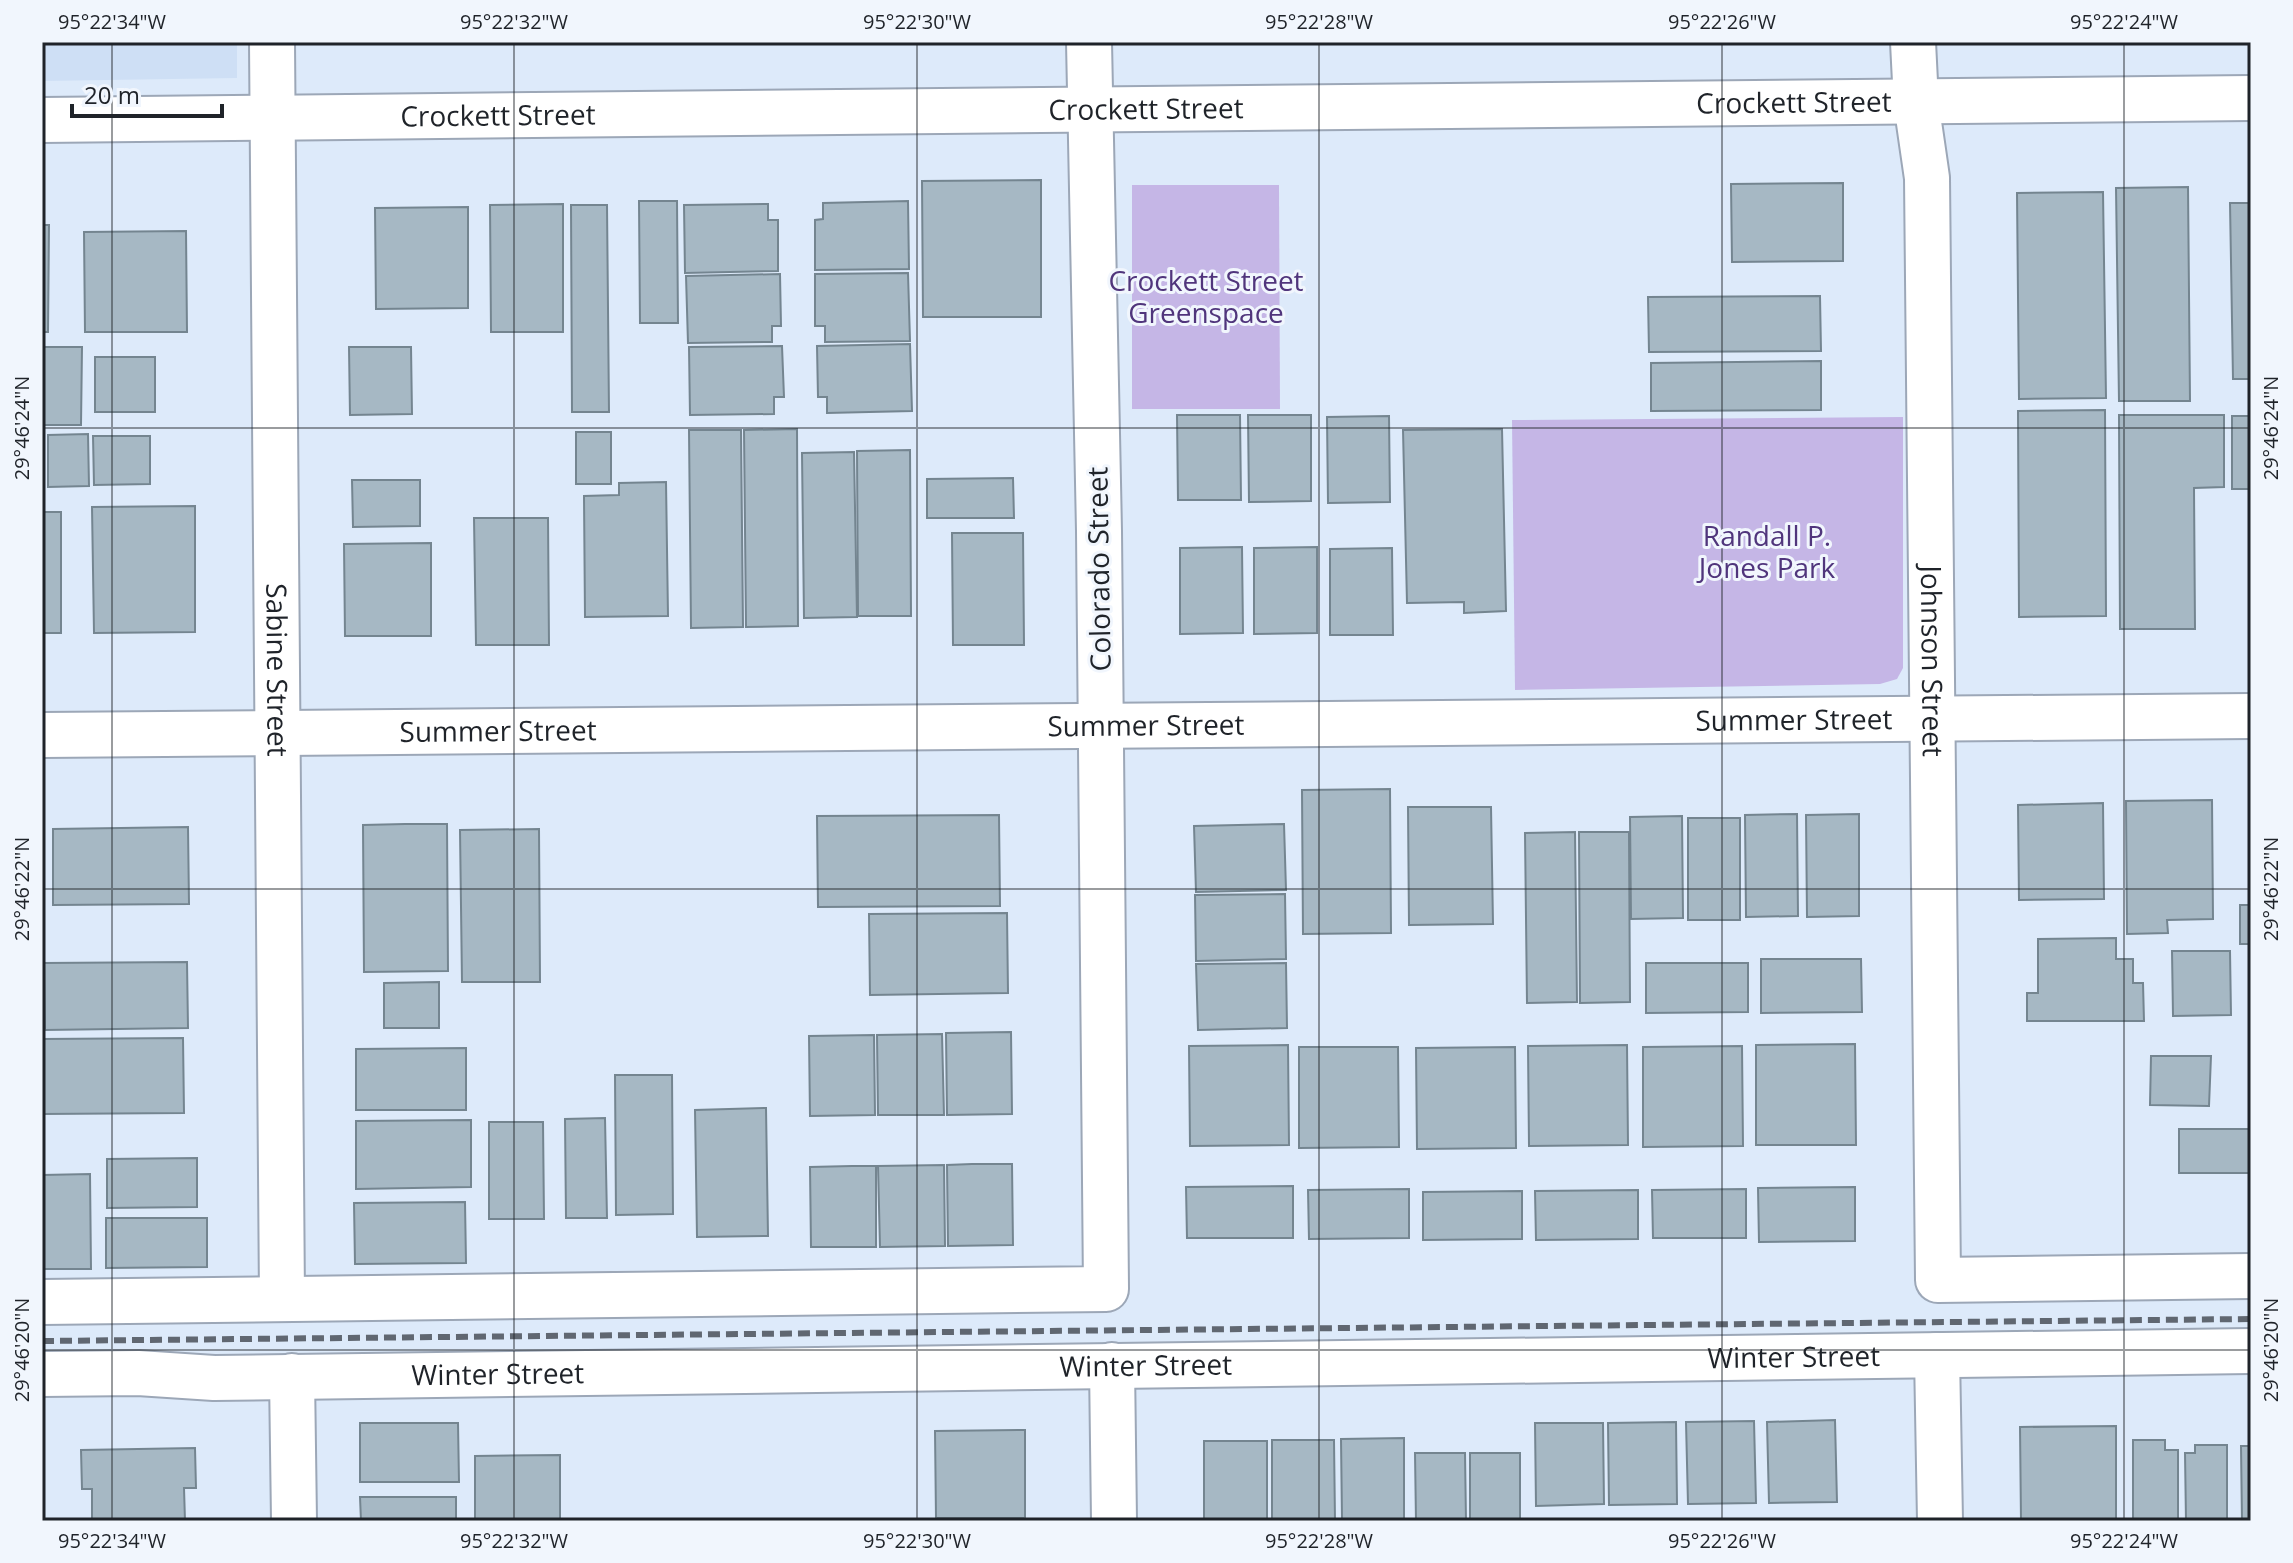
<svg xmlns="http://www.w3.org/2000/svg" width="2293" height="1563" font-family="'Open Sans',sans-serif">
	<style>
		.built { fill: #cedff5 }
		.green { fill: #c5b6e6 }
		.building { fill: #a6b8c4; stroke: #748590; stroke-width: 2 }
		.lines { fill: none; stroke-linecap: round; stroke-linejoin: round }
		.street-casing { stroke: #9ca7b7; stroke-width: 48 }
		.secondary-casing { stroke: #9ca7b7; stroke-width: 48 }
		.street { stroke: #fff; stroke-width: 44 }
		.secondary { stroke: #fff; stroke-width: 44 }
		.rail { stroke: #606771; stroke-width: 6; stroke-dasharray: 12 6; stroke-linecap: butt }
		.ticks { fill: none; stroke: #1f2329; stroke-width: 2; stroke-opacity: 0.45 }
		.labels { text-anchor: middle; stroke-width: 6; stroke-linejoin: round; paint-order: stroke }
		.street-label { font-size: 28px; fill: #1f2329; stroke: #f1f6fd }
		.park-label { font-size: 28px; fill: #50357c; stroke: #f1f6fd }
		.neatline { fill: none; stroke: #1f2329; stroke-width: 3 }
		.ticks-label { font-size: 20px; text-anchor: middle; fill: #1f2329 }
	</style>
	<rect width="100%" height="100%" fill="#ddeafa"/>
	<polygon class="built" points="42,42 237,42 237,78 42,81"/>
	<g class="green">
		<polygon points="1132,185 1279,185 1280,409 1132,409"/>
		<polygon points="1903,417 1903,668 1897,679 1880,684 1515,690 1512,420"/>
	</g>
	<g class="building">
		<polygon points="1041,180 1041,317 923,317 922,181"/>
		<polygon points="1843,183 1843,261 1732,262 1731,184"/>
		<polygon points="2188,187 2190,401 2119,401 2116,188"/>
		<polygon points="2103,192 2106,398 2019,399 2017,193"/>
		<polygon points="639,201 677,201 678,323 640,323"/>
		<polygon points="908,201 909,269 815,270 815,220 823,219 823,203"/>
		<polygon points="2230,203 2251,203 2251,379 2233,379"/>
		<polygon points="563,204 563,332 491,332 490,205"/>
		<polygon points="768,204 768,220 778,220 778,271 685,273 684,205"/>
		<polygon points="571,205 607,205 609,412 572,412"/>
		<polygon points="468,207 468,308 376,309 375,208"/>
		<polygon points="42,225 49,225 48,332 42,332"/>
		<polygon points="186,231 187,332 85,332 84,232"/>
		<polygon points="908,273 910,341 825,342 825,326 815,326 815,274"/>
		<polygon points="780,274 781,326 772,326 772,342 688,343 686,276"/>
		<polygon points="1820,296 1821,351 1649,352 1648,297"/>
		<polygon points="910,344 912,411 827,413 827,397 818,397 817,346"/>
		<polygon points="782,346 784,397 774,397 774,414 690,415 689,347"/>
		<polygon points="42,347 82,347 81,425 42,425"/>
		<polygon points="349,347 411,347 412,414 350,415"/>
		<rect x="95" y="357" width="60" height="55"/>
		<polygon points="1821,361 1821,410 1651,411 1651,363"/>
		<polygon points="2105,410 2106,616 2019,617 2018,411"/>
		<polygon points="1177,415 1240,415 1241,500 1178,500"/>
		<polygon points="1248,415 1311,415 1311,501 1249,502"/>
		<polygon points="2119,415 2224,415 2224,487 2194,488 2195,629 2120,629"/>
		<polygon points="1389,416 1390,502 1328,503 1327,417"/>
		<rect x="2232" y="416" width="19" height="73"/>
		<polygon points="797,429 798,626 746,627 744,430"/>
		<polygon points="1502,429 1506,611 1464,613 1464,602 1407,603 1403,430"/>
		<polygon points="689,430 741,430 743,627 691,628"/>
		<rect x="576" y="432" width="35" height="52"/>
		<polygon points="88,434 89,486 48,487 48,435"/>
		<polygon points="93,436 150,436 150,484 94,485"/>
		<polygon points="910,450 911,616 858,616 857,451"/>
		<polygon points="854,452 857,617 804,618 802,453"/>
		<polygon points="1013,478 1014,518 927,518 927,479"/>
		<polygon points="352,480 420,480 420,526 353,527"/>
		<polygon points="666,482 668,616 585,617 584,496 619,495 619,483"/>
		<polygon points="195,506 195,632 94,633 92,507"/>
		<rect x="42" y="512" width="19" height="121"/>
		<polygon points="474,518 548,518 549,645 476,645"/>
		<polygon points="952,533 1023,533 1024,645 953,645"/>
		<polygon points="431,543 431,636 345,636 344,544"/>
		<polygon points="1242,547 1243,633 1180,634 1180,548"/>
		<polygon points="1317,547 1317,633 1254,634 1254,548"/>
		<polygon points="1392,548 1393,635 1330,635 1330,549"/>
		<polygon points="1390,789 1391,933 1303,934 1302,790"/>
		<polygon points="2212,800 2213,919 2167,920 2168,933 2127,934 2126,801"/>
		<polygon points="2103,803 2104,899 2019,900 2018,805"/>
		<polygon points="1408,807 1491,807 1493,924 1409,925"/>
		<polygon points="1797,814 1798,916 1746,917 1745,815"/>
		<polygon points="1859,814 1859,916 1807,917 1806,815"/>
		<polygon points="999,815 1000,906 818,907 817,816"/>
		<polygon points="1682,816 1683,918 1631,919 1630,817"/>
		<rect x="1688" y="818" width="52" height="102"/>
		<polygon points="405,824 447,824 448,971 364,972 363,825"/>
		<polygon points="1284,824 1286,890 1196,892 1194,826"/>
		<polygon points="188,827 189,904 53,905 53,829"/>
		<polygon points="539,829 540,982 462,982 460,830"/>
		<polygon points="1575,832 1577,1002 1527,1003 1525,833"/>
		<polygon points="1579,832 1629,832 1630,1002 1580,1003"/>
		<polygon points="1285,894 1286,959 1196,961 1195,895"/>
		<rect x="2240" y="905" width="11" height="39"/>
		<polygon points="1007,913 1008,993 870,995 869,914"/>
		<polygon points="2116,938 2116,959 2133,959 2133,983 2143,983 2144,1021 2027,1021 2027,993 2038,993 2038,939"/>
		<polygon points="2172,951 2230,951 2231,1015 2173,1016"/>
		<polygon points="1761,959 1861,959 1862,1012 1761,1013"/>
		<polygon points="187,962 188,1028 45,1030 44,963"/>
		<polygon points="1286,963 1287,1028 1198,1030 1196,964"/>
		<polygon points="1646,963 1748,963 1748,1012 1646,1013"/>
		<polygon points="439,982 439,1028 384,1028 384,983"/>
		<polygon points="1011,1032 1012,1114 947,1115 946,1033"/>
		<polygon points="942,1034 944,1115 878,1115 877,1035"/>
		<polygon points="874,1035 875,1115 810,1116 809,1036"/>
		<polygon points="183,1038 184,1113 42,1114 42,1039"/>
		<polygon points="1855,1044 1856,1145 1756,1145 1756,1045"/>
		<polygon points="1288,1045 1289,1145 1190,1146 1189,1046"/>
		<polygon points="1627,1045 1628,1145 1529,1146 1528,1046"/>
		<polygon points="1742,1046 1743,1146 1643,1147 1643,1047"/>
		<polygon points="1299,1047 1398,1047 1399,1147 1299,1148"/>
		<polygon points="1515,1047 1516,1148 1417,1149 1416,1048"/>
		<polygon points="466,1048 466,1110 356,1110 356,1049"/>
		<polygon points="2151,1056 2211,1056 2209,1106 2150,1105"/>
		<polygon points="615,1075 672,1075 673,1214 616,1215"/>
		<polygon points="766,1108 768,1236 697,1237 695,1110"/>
		<polygon points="605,1118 607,1218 566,1218 565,1119"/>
		<polygon points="471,1120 471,1187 356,1189 356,1121"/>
		<polygon points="489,1122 543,1122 544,1219 489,1219"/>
		<rect x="2179" y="1129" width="72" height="44"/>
		<polygon points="197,1158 197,1207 107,1208 107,1159"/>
		<polygon points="972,1164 1012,1164 1013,1245 948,1246 947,1165"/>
		<polygon points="944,1165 945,1246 880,1247 878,1166"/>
		<polygon points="852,1166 876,1166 876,1247 811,1247 810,1167"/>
		<polygon points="90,1174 91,1269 44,1269 43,1175"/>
		<polygon points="1293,1186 1293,1238 1187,1238 1186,1187"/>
		<polygon points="1855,1187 1855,1241 1759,1242 1758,1188"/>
		<polygon points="1409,1189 1409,1238 1309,1239 1308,1190"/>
		<polygon points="1746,1189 1746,1238 1653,1238 1652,1190"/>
		<polygon points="1638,1190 1638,1239 1536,1240 1535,1191"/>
		<polygon points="1522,1191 1522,1239 1423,1240 1423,1192"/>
		<polygon points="465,1202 466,1263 355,1264 354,1203"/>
		<polygon points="106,1218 207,1218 207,1267 106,1268"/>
		<polygon points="1835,1420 1837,1502 1769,1503 1767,1422"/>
		<polygon points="1754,1421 1756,1503 1688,1504 1686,1422"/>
		<polygon points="1676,1422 1677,1504 1609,1505 1608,1423"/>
		<polygon points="360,1423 458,1423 459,1482 360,1482"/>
		<polygon points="1535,1423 1603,1423 1604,1504 1536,1506"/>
		<polygon points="2116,1426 2116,1521 2021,1521 2020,1427"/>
		<polygon points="1025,1430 1025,1518 936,1518 935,1431"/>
		<polygon points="1404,1438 1404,1521 1342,1519 1341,1439"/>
		<polygon points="1272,1440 1334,1440 1335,1521 1272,1520"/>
		<polygon points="2133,1440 2165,1440 2165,1450 2178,1450 2178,1521 2133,1521"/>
		<rect x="1204" y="1441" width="63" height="80"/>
		<polygon points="2195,1445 2227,1445 2227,1521 2186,1521 2185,1453 2195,1453"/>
		<polygon points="2241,1446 2251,1446 2251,1521 2242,1521"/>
		<polygon points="195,1448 196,1488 184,1488 185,1521 92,1521 92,1489 82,1489 81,1450"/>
		<polygon points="1415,1453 1465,1453 1466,1521 1416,1521"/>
		<rect x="1470" y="1453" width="50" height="68"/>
		<polygon points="560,1455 560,1521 475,1521 475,1456"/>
		<polygon points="360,1497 456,1497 456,1521 361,1521"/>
	</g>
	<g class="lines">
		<defs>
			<g id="street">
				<path id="s1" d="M272,42L282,1299"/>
				<path id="s2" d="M1913,42L1916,102L1927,178L1938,1280L2251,1276"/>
				<path id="s3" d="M42,735L2251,716"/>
				<polyline points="42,1302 1106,1289 1099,531 1089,42"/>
				<polyline points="1937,1355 1940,1521"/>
				<polyline points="1112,1365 1114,1521"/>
				<path id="s4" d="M42,1374L138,1373L214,1378L2251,1351"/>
				<polyline points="292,1376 294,1521"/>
			</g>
			<g id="secondary">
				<path id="s5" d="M42,120L2251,98"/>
			</g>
		</defs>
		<use href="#street" class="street-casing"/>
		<use href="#secondary" class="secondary-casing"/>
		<use href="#street" class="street"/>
		<use href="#secondary" class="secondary"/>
		<polyline class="rail" points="42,1341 2251,1319"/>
	</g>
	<path class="ticks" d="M112,42V1521M514,42V1521M917,42V1521M1319,42V1521M1722,42V1521M2124,42V1521M42,428H2251M42,889H2251M42,1350H2251"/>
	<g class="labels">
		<g class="street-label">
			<text dy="10" stroke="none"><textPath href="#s5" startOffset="1752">Crockett Street</textPath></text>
			<text dy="10" stroke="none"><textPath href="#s5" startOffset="1104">Crockett Street</textPath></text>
			<text dy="10" stroke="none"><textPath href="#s5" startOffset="456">Crockett Street</textPath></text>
			<text transform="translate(1099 569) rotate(-91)" y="10">Colorado Street</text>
			<text dy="10" stroke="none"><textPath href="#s2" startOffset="620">Johnson Street</textPath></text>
			<text dy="10" stroke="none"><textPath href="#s1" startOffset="628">Sabine Street</textPath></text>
			<text dy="10" stroke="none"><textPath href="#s3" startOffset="1752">Summer Street</textPath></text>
			<text dy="10" stroke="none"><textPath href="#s3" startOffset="1104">Summer Street</textPath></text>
			<text dy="10" stroke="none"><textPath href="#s3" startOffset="456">Summer Street</textPath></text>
			<text dy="10" stroke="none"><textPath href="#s4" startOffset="1752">Winter Street</textPath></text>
			<text dy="10" stroke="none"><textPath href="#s4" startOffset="1104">Winter Street</textPath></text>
			<text dy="10" stroke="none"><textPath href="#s4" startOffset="456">Winter Street</textPath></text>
		</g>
		<g class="park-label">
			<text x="1206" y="291">Crockett Street<tspan x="1206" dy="32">Greenspace</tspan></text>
			<text x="1767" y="546">Randall P.<tspan x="1767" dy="32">Jones Park</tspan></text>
		</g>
	</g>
	<rect width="2293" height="1563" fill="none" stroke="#f1f6fd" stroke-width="88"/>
	<path d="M72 104v12h150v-12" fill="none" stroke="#1f2329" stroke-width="4"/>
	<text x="84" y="104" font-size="24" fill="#1f2329" stroke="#f1f6fd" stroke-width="6" paint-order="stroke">20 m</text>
	<rect x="44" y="44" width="2205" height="1475" class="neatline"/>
	<g class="ticks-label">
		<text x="112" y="29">95°22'34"W</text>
		<text x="514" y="29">95°22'32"W</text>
		<text x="917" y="29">95°22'30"W</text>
		<text x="1319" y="29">95°22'28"W</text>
		<text x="1722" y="29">95°22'26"W</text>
		<text x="2124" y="29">95°22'24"W</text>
		<text transform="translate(22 428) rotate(-90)" y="7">29°46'24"N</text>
		<text transform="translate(2271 428) rotate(-90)" y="7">29°46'24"N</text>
		<text transform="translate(22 889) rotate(-90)" y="7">29°46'22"N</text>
		<text transform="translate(2271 889) rotate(-90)" y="7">29°46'22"N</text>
		<text transform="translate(22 1350) rotate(-90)" y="7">29°46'20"N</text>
		<text transform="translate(2271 1350) rotate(-90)" y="7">29°46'20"N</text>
		<text x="112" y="1548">95°22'34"W</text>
		<text x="514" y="1548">95°22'32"W</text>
		<text x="917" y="1548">95°22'30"W</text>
		<text x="1319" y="1548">95°22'28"W</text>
		<text x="1722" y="1548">95°22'26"W</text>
		<text x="2124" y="1548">95°22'24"W</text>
	</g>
</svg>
